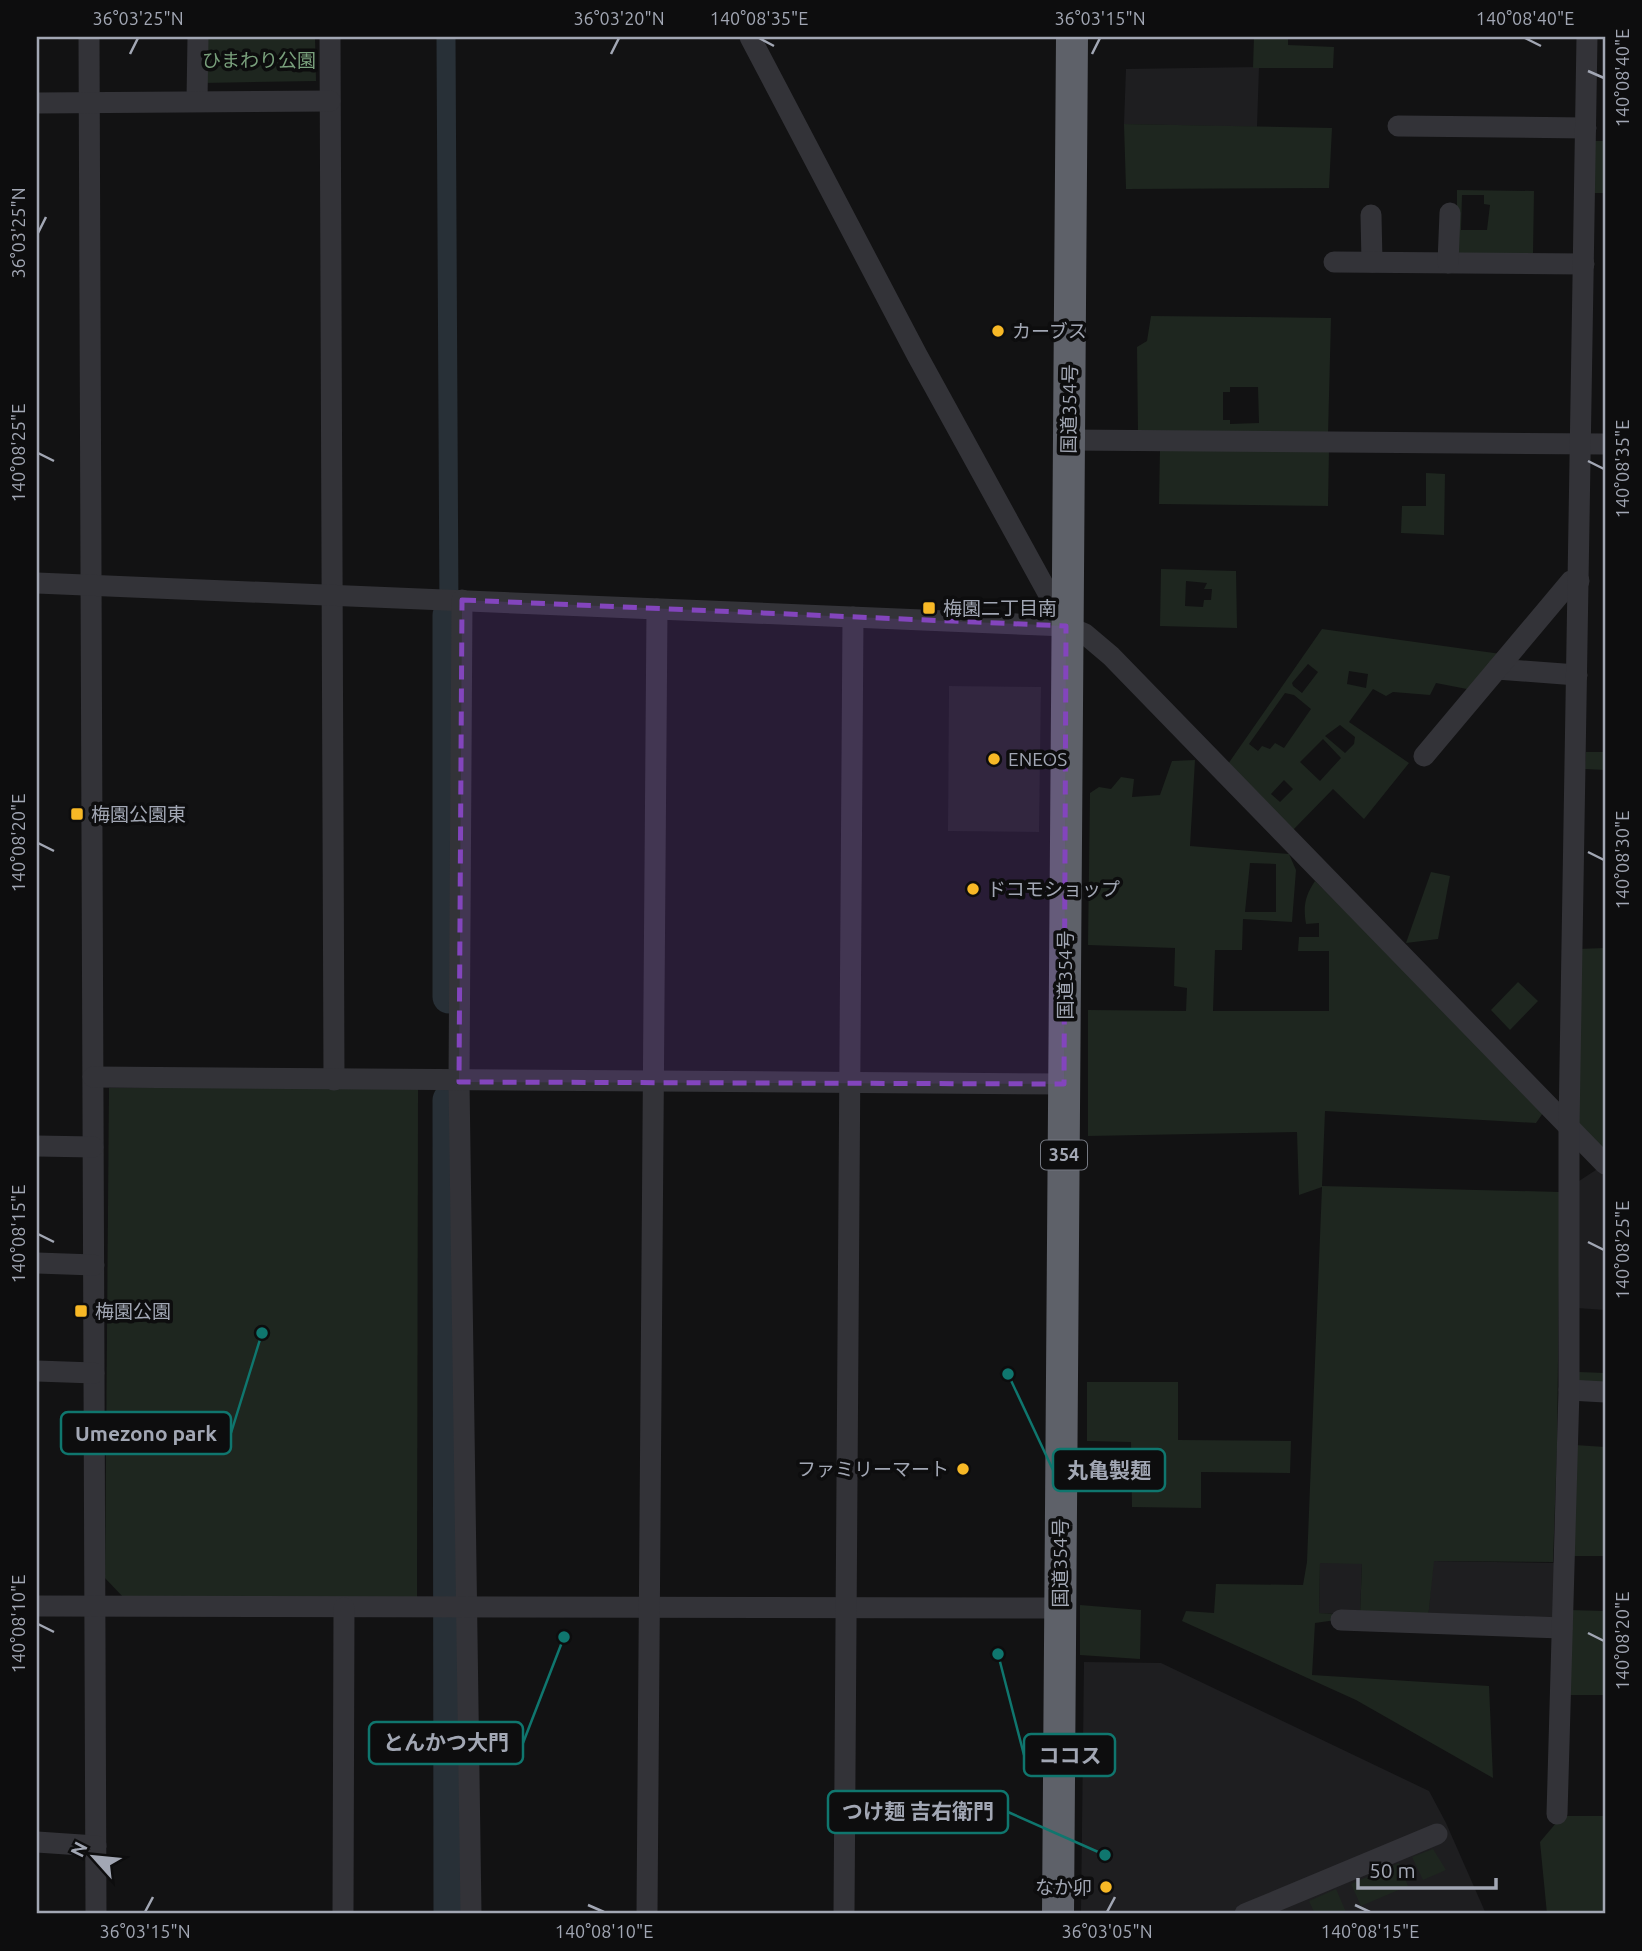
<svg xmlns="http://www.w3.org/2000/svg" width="1642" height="1951" font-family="Ubuntu,'Noto Sans JP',sans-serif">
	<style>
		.built { fill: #1e1e20 }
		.green { fill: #1e261f; fill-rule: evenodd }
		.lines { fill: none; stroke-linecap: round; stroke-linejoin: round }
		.canal { stroke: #283037; stroke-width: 19 }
		.river { stroke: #283037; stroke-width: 33 }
		.minor { stroke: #333338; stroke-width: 21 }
		.highway { stroke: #5e6169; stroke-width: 32 }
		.marked { fill: #8345bd; fill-opacity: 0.2; stroke: #8345bd; stroke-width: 5; stroke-dasharray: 14 9; stroke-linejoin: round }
		.ticks { fill: none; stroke: #a2a7b4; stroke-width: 2.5 }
		.poi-dot { fill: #f7b826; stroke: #0d0d0e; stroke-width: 2.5 }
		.labels { text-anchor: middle; stroke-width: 7; stroke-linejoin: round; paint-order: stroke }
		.shield { fill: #0d0d0e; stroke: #757982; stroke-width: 2 }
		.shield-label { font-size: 18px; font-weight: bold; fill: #a2a7b4 }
		.park-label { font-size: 19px; fill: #79a07c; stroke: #0d0d0e }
		.poi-label { font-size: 19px; fill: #a2a7b4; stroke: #0d0d0e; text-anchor: start }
		.street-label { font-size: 19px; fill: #a2a7b4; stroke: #0d0d0e }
		.leader { fill: none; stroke: #0f766e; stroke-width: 2.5 }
		.callout-dot { fill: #0f766e; stroke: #0d0d0e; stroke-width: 2.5 }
		.callout { fill: #0d0d0e; stroke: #0f766e; stroke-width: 2.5 }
		.callout-label { font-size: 21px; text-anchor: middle; font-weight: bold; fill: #a2a7b4 }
		.neatline { fill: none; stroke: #a2a7b4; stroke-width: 2.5 }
		.ticks-label { font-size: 18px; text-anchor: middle; fill: #a2a7b4 }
	</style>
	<rect width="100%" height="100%" fill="#121213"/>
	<g class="built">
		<polygon points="1259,67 1257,127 1124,124 1126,69"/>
		<polygon points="949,686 1041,687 1039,832 948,831"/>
		<polygon points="1599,1168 1605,1175 1605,1310 1577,1308 1576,1183"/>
		<polygon points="1433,1561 1556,1563 1553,1625 1428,1619"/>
		<polygon points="1320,1562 1362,1563 1360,1615 1319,1613"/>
		<polygon points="1084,1662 1161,1663 1429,1791 1446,1823 1486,1914 1081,1914"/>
	</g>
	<g class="green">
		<polygon points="202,37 315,37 316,81 203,83"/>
		<polygon points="1254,37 1288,37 1288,45 1334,47 1333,68 1253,68"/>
		<polygon points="1124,124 1332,128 1329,188 1126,189"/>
		<polygon points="1594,141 1605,141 1605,193 1593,193"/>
		<path d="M1457,190L1534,191L1533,253H1457ZM1462,195H1484V204L1490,205L1487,230H1461Z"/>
		<path d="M1151,316L1331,318L1328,435L1138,433L1137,347L1147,341ZM1230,387H1258L1259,423L1230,424V420H1223V392H1230Z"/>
		<polygon points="1160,448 1329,448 1328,506 1159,504"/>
		<polygon points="1426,473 1445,474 1444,535 1401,533 1402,506 1426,506"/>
		<path d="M1161,569L1236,571L1237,628L1160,626ZM1186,581L1207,583L1204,589H1212L1211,600H1204L1203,607L1185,606Z"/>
		<path d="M1322,629L1501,654L1472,690L1436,683L1430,695L1393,692L1386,696L1373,689L1349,722L1409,763L1364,819L1333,789L1293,830L1228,764ZM1308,664L1318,672L1302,693L1293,686L1292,683ZM1349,671L1368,674L1366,688L1347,684ZM1285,693L1294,695L1311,709L1284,748L1275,743L1270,749L1262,746L1258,751L1249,744ZM1340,725L1355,737L1354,744L1345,753L1325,736ZM1323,739L1341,758L1320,781L1300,762ZM1284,780L1293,789L1280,802L1271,794Z"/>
		<polygon points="1586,752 1605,752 1605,770 1585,769"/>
		<path d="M1195,760L1190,846L1289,854L1296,870L1292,922L1243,919L1242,950H1215L1213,1011H1329V951H1298L1299,937H1319V923L1306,924C1303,906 1305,896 1315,881L1545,1110L1536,1123L1325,1111L1322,1186L1560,1192L1557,1447L1553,1562L1434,1561L1428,1619L1360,1615L1362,1564L1320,1563L1319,1613L1337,1614L1336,1620L1315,1623L1312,1675L1489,1686L1493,1778L1356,1700L1182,1621L1186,1611L1214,1613L1216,1584L1303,1585L1307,1562L1322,1187L1299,1195L1297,1132L1088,1136V1010L1186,1011L1187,988L1174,986L1175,948L1088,945L1090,793L1099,787L1111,789L1121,777L1134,779L1132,797L1160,795L1172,761ZM1250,863L1276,864V912H1245Z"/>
		<polygon points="1431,872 1450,876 1438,939 1406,943"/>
		<polygon points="1605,948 1605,1151 1577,1123 1577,949"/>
		<polygon points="1518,982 1538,1001 1510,1030 1491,1010"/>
		<polygon points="109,1088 418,1088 417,1597 123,1597 105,1578"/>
		<polygon points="1579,1372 1605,1373 1605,1386 1579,1382"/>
		<polygon points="1087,1382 1178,1382 1178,1440 1291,1441 1290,1473 1201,1472 1201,1508 1132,1507 1131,1442 1087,1441"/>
		<polygon points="1575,1445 1605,1447 1605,1556 1571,1556"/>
		<polygon points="1080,1605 1141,1610 1140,1659 1080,1655"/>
		<polygon points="1569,1610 1605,1611 1605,1695 1568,1695"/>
		<polygon points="1562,1816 1605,1816 1605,1914 1547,1914 1540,1842"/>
		<polygon points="1433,1849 1446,1870 1423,1880 1412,1857"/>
		<polygon points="1399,1863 1408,1886 1361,1906 1351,1884"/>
		<polygon points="1336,1889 1346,1912 1315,1914 1309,1901"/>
	</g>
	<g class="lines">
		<polyline class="canal" points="446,37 449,615"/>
		<g class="river">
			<polyline points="449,615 449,997"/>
			<polyline points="449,1100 450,1914"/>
		</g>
		<g class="minor">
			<polyline points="89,37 96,1914"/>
			<polyline points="330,37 334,1080"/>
			<polyline points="750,37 917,355 1065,624"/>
			<polyline points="197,100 198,37"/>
			<polyline points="37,103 330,101"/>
			<polyline points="1398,126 1586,128"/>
			<polyline points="1371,215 1372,262"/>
			<polyline points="1334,262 1584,264"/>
			<polyline points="1448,263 1450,213"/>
			<polyline points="1068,440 1605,444"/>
			<polyline points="37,583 1066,626 1085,634 1111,656 1605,1164"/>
			<polyline points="462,600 459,1082 471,1914"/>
			<polyline points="1497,669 1577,675"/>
			<polyline points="1424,756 1571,581 1579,581"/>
			<polyline points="93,1077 1064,1084"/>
			<polyline points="37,1146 93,1147"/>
			<polyline points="37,1263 94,1265"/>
			<polyline points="37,1371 94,1373"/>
			<polyline points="1569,1390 1605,1392"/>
			<polyline points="37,1606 1060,1608"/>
			<polyline points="1341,1620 1562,1628"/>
			<polyline points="1557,1814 1569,1390 1569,1127 1587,37"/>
			<polyline points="37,1842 96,1846"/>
			<polyline points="343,1914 344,1608"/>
			<polyline points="647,1914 657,609"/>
			<polyline points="844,1914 853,617"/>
			<polyline points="1245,1914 1437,1834"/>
		</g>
		<polyline class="highway" points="1058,1914 1072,37"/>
	</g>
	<path class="marked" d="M462,600L1066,626L1064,1084L459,1082Z"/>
	<path class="ticks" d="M759,38L774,46M1525,38L1541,46M130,54L138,38M611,54L619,38M1092,54L1100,38M1588,71L1604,78M38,233L46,217M38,453L54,461M1588,461L1604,469M38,843L54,851M1588,852L1604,860M38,1234L54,1242M1588,1242L1604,1250M38,1624L54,1632M1588,1633L1604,1641M588,1905L604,1912M1355,1905L1370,1912M145,1912L153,1897M1107,1912L1115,1897"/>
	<g class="poi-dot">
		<circle cx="998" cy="331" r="7"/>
		<rect x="922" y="601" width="14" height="14" rx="3.5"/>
		<circle cx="994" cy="759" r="7"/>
		<rect x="70" y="807" width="14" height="14" rx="3.5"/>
		<circle cx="973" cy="889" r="7"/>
		<rect x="74" y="1304" width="14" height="14" rx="3.5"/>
		<circle cx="963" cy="1469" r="7"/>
		<circle cx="1106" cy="1887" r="7"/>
	</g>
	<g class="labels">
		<rect class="shield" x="1041" y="1140.5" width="46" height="29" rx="5"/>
		<g class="shield-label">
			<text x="1064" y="1161">354</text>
		</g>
		<g class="park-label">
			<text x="259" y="67">ひまわり公園</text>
		</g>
		<g class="poi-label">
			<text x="1012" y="338">カーブス</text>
			<text x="943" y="615">梅園二丁目南</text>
			<text x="1008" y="766">ENEOS</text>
			<text x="91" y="821">梅園公園東</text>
			<text x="987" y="896">ドコモショップ</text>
			<text x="95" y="1318">梅園公園</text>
			<text x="949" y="1476" text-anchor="end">ファミリーマート</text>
			<text x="1092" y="1894" text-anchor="end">なか卯</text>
		</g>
		<g class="street-label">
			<text transform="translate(1069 409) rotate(-89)" y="7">国道354号</text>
			<text transform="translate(1065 975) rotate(-90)" y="7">国道354号</text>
			<text transform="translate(1060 1563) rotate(-90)" y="7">国道354号</text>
		</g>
	</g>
	<path class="leader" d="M262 1333L231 1433M1008 1374L1053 1470M564 1637L523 1743M998 1654L1024 1755M1105 1855L1008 1812"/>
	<g class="callout-dot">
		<circle cx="262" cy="1333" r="7"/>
		<circle cx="1008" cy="1374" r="7"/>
		<circle cx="564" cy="1637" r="7"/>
		<circle cx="998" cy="1654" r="7"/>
		<circle cx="1105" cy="1855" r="7"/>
	</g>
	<g class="callout">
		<rect x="61" y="1412" width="170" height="42" rx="7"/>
		<rect x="1053" y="1449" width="112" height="42" rx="7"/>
		<rect x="369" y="1722" width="154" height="42" rx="7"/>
		<rect x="1024" y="1734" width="91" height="42" rx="7"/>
		<rect x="828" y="1791" width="180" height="42" rx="7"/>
	</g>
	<g class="callout-label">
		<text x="146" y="1441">Umezono park</text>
		<text x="1109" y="1478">丸亀製麺</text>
		<text x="446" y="1750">とんかつ大門</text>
		<text x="1070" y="1763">ココス</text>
		<text x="918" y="1819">つけ麺 吉右衛門</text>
	</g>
	<rect width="1642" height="1951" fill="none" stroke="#0d0d0e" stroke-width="77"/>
	<g transform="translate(94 1857) rotate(297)" stroke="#0d0d0e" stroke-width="5" paint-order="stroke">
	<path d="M0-5L12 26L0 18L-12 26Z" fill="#a2a7b4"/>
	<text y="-10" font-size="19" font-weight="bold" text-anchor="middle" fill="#a2a7b4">N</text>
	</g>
	<path d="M1358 1878v10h138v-10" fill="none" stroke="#a2a7b4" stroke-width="3.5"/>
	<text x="1369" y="1878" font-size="21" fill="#a2a7b4" stroke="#0d0d0e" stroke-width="5" paint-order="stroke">50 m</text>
	<rect x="38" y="38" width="1566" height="1874" class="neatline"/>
	<g class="ticks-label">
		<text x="138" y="25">36°03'25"N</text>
		<text x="619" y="25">36°03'20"N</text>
		<text x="759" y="25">140°08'35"E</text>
		<text x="1100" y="25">36°03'15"N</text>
		<text x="1525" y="25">140°08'40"E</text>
		<text transform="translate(1623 78) rotate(-90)" y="6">140°08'40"E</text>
		<text transform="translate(19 233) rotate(-90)" y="6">36°03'25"N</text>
		<text transform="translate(19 453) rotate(-90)" y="6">140°08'25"E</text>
		<text transform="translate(1623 469) rotate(-90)" y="6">140°08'35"E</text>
		<text transform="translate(19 843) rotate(-90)" y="6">140°08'20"E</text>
		<text transform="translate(1623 860) rotate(-90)" y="6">140°08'30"E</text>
		<text transform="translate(19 1234) rotate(-90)" y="6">140°08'15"E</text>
		<text transform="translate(1623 1250) rotate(-90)" y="6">140°08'25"E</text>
		<text transform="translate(19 1624) rotate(-90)" y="6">140°08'10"E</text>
		<text transform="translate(1623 1641) rotate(-90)" y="6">140°08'20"E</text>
		<text x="145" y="1938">36°03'15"N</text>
		<text x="604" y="1938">140°08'10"E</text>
		<text x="1107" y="1938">36°03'05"N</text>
		<text x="1370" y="1938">140°08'15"E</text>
	</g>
</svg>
